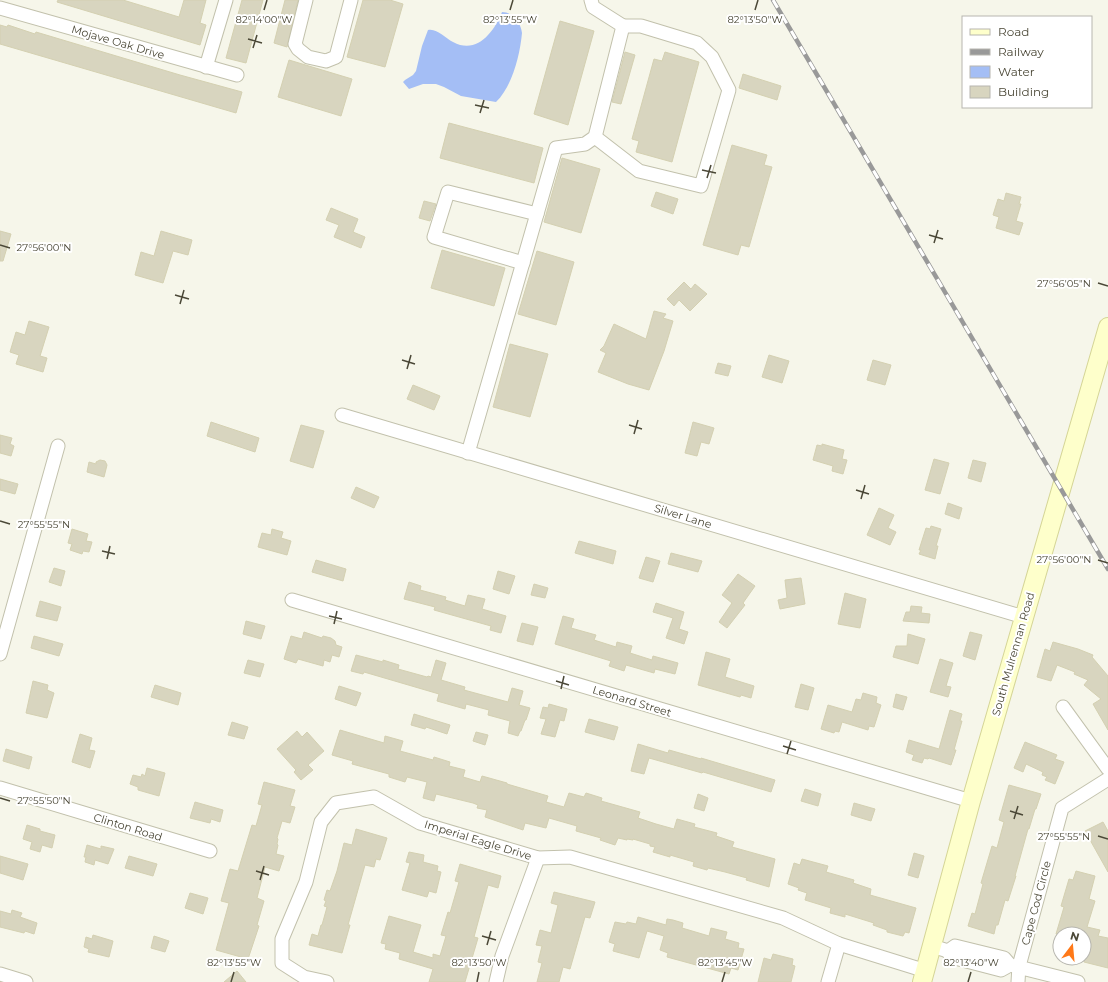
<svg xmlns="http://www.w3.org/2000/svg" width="1108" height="982" font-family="Montserrat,sans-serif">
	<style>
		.water { fill: #a4bef5 }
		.building { fill: #d8d5bf; stroke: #d4d0b1 }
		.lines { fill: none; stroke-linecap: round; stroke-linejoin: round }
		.street-casing { stroke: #c2c1ac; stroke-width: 15 }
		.secondary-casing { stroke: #d5d596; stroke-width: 20 }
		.street { stroke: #fff; stroke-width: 13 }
		.secondary { stroke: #feffcb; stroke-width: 18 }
		.rail-casing { stroke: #999; stroke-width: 4.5 }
		.rail { stroke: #fff; stroke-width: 3; stroke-dasharray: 9; stroke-linecap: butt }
		.ticks { fill: none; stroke: #4b4837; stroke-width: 1.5 }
		.labels { text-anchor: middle; stroke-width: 4; stroke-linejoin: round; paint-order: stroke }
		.street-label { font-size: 11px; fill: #4b4837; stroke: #fff }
		.ticks-label { font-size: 10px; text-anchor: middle; fill: #4b4837; stroke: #fff; stroke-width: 4; stroke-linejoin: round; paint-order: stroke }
	</style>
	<rect width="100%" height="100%" fill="#f6f6ea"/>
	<path class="water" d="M502,12C513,12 521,23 522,33C520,55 512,87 496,102L461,96L444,87L436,84H423L409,89L403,82L405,80L413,75L416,71L422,46L428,30C437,28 445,38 453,42C477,55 494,32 502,12Z"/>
	<g class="building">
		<polygon points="58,0 123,0 179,17 184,0 206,0 200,23 206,25 200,45 57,2"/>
		<polygon points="242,0 263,0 246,63 226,58"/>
		<polygon points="285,0 298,0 287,47 274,43"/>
		<polygon points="363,0 390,0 403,4 385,67 347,57"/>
		<polygon points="560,21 594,31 568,125 534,114"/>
		<polygon points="0,25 7,27 8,25 35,34 36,32 180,75 242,92 236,113 0,44"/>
		<polygon points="625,52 635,55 621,104 612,102"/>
		<polygon points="665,52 699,62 672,162 636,152 639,141 632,139 654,59 662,61"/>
		<polygon points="289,60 352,79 341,116 278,97"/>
		<polygon points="743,74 781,86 777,100 739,88"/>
		<polygon points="449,123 543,148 534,183 440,158"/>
		<polygon points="732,145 767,155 764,165 772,167 749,247 741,245 738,255 703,245"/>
		<polygon points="562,158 600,169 581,233 544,222"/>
		<polygon points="656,192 678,199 673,214 651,206"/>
		<polygon points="1006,193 1021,197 1019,204 1021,204 1016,221 1023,223 1019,235 996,228 999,217 993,215 998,199 1004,201"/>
		<polygon points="424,201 436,204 430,221 419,218"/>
		<polygon points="331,208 358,219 353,232 365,237 361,248 334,237 339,225 326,220"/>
		<polygon points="0,231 11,234 3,261 0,261"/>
		<polygon points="161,231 192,240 188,255 173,251 163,283 135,275 141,252 154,256"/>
		<polygon points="442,250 505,268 494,306 431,288"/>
		<polygon points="537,251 574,262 556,325 518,314"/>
		<polygon points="684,282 691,289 695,284 707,294 690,311 679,300 674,306 667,299"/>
		<polygon points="654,311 666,314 663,318 673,321 664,351 649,390 628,384 598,372 606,353 600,350 604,346 614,324 646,339"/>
		<polygon points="29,321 49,327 40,356 47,358 43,372 16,364 19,355 10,352 16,332 25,335"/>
		<polygon points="510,344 548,354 530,417 493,407"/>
		<polygon points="769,355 789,361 782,383 762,377"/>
		<polygon points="873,360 891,365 885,385 867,380"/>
		<polygon points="718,363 731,366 728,376 715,373"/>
		<polygon points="413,385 440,396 434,410 407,399"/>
		<polygon points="211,422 259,438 255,452 207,436"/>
		<polygon points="693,422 714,428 709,444 701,442 697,456 685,453"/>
		<polygon points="301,425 324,431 313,468 290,461"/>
		<polygon points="0,435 12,438 10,444 14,446 11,456 0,453"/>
		<polygon points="822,444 844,450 842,459 847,460 843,474 832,471 833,466 813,460 817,445 822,446"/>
		<polygon points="934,459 949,463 940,494 925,490"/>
		<polygon points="100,460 105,461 107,465 104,477 87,472 89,462 96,464 96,462"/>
		<polygon points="973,460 986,463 981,482 968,478"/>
		<polygon points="0,479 18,484 15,494 0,490"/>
		<polygon points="356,487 379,497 374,508 351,498"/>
		<polygon points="948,503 962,508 959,519 945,514"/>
		<polygon points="879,508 894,515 888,528 896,532 890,545 867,535"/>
		<polygon points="931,526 941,529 936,546 938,546 935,559 919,554 921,550 919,550 926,528 930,529"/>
		<polygon points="72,529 88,534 86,541 92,542 89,552 83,551 82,554 70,550 72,544 68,543"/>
		<polygon points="272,529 283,532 281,538 291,541 287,555 258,547 262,533 271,535"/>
		<polygon points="579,541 616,551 613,564 575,553"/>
		<polygon points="671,553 702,561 698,572 668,564"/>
		<polygon points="646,557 660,561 653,582 639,578"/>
		<polygon points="316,560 346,569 343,581 312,572"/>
		<polygon points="54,568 65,571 61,586 49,582"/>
		<polygon points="498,571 515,576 509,594 493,589"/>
		<polygon points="738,574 755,586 743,603 745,605 727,628 719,622 732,603 722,595"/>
		<polygon points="801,578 805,604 780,609 778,600 787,598 785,580"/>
		<polygon points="409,582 421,586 420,590 446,597 445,600 465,606 468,595 485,599 482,609 506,616 501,633 490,630 491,626 434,610 435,607 404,599"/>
		<polygon points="534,584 548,588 545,598 531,595"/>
		<polygon points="845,593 866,599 860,628 838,624"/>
		<polygon points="40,601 61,607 57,621 36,616"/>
		<polygon points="656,603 684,612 679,629 688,632 684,644 666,638 673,618 653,612"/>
		<polygon points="911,606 922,607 921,613 930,614 929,623 903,621 906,612 910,612"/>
		<polygon points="563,616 574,619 571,628 596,635 594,640 616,647 617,642 632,646 630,653 652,660 653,656 678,663 675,674 655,669 654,673 626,665 624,671 609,666 611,661 555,644"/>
		<polygon points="246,621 265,626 261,639 243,634"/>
		<polygon points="522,623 538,627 533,645 517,641"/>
		<polygon points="304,632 322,638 323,636 331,638 335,641 336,645 342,647 339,657 332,655 330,662 324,660 323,666 298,659 296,663 284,659 291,636 302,639"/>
		<polygon points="970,632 982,635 975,660 963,656"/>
		<polygon points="908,634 925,639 918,664 893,657 896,646 907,646"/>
		<polygon points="34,636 63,644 59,656 31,648"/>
		<polygon points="1053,642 1078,649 1093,655 1092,657 1108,676 1108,730 1093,704 1101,699 1084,685 1088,680 1074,674 1075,672 1057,665 1051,681 1037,677 1045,649 1050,651"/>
		<polygon points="706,652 730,659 725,677 754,686 751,698 741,695 740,697 698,685"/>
		<polygon points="356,655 383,662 383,660 399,665 398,669 427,677 428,676 431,677 436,660 446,663 441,680 465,687 464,690 508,702 512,688 523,691 519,705 530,708 526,720 525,720 521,731 520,731 518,736 508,733 510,721 488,715 489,710 466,704 465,709 437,701 439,694 364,672 363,674 351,671"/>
		<polygon points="940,659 953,663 946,686 951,687 948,697 930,692"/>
		<polygon points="248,660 264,664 260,677 244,673"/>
		<polygon points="33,681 48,685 47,690 54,693 47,718 26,713"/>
		<polygon points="801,684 814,688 808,710 795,707"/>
		<polygon points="155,685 181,693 178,705 151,697"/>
		<polygon points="339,686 361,693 356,706 335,699"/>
		<polygon points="863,693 877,697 876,703 881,705 874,727 869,726 868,730 842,722 839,732 835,731 834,733 821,729 828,705 852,712 856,699 861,700"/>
		<polygon points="896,694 907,697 903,710 893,707"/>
		<polygon points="549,704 567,709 564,721 560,720 555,737 541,734 546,719 540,718 543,707 548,708"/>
		<polygon points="950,710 962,714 960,721 962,721 954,750 956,750 951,765 929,758 928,759 924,758 922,763 912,760 914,755 906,752 909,740 939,749"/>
		<polygon points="414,714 450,725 447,734 426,727 425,729 411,725"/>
		<polygon points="589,719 618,727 614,740 585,732"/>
		<polygon points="232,722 248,727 244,739 228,735"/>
		<polygon points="340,730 384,743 385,736 403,741 400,751 433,760 434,757 450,762 449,766 465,770 463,777 480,782 482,776 507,783 507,784 548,796 546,802 564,807 569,793 584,797 586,793 602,798 601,801 640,812 638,818 656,824 674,829 677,819 695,824 694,827 717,833 716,836 734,842 732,847 775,859 769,887 746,880 747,878 725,872 708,868 707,870 693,866 694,862 670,855 670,857 653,852 655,847 650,846 650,844 633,839 633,840 627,839 627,840 618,838 615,845 600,840 601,838 576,831 577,826 549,818 546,828 525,823 523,830 485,817 487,810 477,808 478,805 473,803 436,794 434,801 423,798 427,782 407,777 405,782 389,777 389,774 352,764 353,761 332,755"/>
		<polygon points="297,731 302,737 307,732 324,751 308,765 313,770 301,780 294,772 296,770 277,749"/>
		<polygon points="476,732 488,735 485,745 473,741"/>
		<polygon points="80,734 92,738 89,750 95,751 90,768 72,762"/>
		<polygon points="1025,742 1057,755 1055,759 1064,762 1055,784 1045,780 1047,777 1042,775 1043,772 1026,764 1023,772 1014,768"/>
		<polygon points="638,744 668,753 669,750 701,759 701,758 775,780 771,792 703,772 702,773 649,758 644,774 631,771"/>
		<polygon points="6,749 32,757 29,769 3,761"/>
		<polygon points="147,768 165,773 159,796 138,790 138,787 130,784 133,775 141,777 142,774 145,776"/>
		<polygon points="264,782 295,790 290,806 295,807 290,823 282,821 277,838 278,839 277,844 278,845 276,854 284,856 279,871 265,867 257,898 264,901 257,925 259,926 248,959 216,950 229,903 221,901 230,869 238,871 252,825 256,826 262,805 258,804"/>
		<polygon points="1009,785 1041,794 1036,809 1035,809 1029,829 1028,829 1015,876 1016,876 1008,901 1005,900 998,925 996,925 994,934 968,926 972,913 975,914 983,884 981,883 992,846 997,848 1004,822 999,820"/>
		<polygon points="805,789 821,794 818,806 801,801"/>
		<polygon points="698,794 708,798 704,811 694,808"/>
		<polygon points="195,802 223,810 220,822 211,819 210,823 190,818"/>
		<polygon points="854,803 875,809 871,821 851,815"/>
		<polygon points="1103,822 1108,831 1108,872 1085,831"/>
		<polygon points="27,825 40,829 40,831 55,835 52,848 42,845 40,852 30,849 32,842 23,839"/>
		<polygon points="356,829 387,838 380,860 376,859 374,867 365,865 348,925 350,925 342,953 309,945 312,934 318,936 321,925 322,925 327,907 324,906 326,901 324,900 327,890 330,891 337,871 344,843 352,845"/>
		<polygon points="87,845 101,849 101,846 114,849 108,864 95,860 94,865 85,862 86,857 84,857"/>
		<polygon points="409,852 424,855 423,862 438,866 437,871 441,872 436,893 429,891 427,897 402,890 410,863 406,862"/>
		<polygon points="914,853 924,856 918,878 908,875"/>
		<polygon points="0,856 28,864 23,880 0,873"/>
		<polygon points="129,856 157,864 153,876 125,868"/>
		<polygon points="802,859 828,866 826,872 854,880 853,883 871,889 870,895 916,908 909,933 905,932 903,936 887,932 887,930 873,925 874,923 845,914 845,917 830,913 831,908 805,900 807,893 798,890 799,888 788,884 794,863 800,865"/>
		<polygon points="460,864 501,876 498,888 488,885 474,937 478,938 465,982 429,982 433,969 399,959 400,953 385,949 386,944 381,943 389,916 421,925 413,952 433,958 433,954 440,956 446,936 441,935 448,912 450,913 459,882 455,881"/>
		<polygon points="1076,871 1095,876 1089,899 1095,901 1087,927 1100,930 1098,936 1108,938 1108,968 1084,962 1084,934 1056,934 1064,907 1061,906 1069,879 1073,880"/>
		<polygon points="554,892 595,902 590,918 585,917 570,969 563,967 559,982 537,982 542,963 538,962 542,946 536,945 540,930 551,933 558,905 551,903"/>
		<polygon points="190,893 208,898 203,914 185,908"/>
		<polygon points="12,910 22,913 20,917 37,923 34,934 25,931 24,933 0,927 0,911 11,914"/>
		<polygon points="638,917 666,925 667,919 673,920 683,923 682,928 709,936 711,928 727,932 725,939 739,943 738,948 744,949 738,970 731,968 729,974 667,957 668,953 660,950 664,936 647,931 639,958 613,951 615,944 609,942 615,922 626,924 627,922 636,924"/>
		<polygon points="93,935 113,941 109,957 88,952 89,949 84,947 86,937 92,939"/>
		<polygon points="154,936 169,941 165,952 151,948"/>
		<polygon points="773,954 793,959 792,965 795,966 791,982 758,982 764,958 771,960"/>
		<polygon points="237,971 246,982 224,982"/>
	</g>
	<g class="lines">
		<defs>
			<g id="street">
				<polyline points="306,0 295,44 298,49 308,57 326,61 336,57 351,0"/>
				<polyline points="0,8 237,75"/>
				<polyline points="206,67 226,0"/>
				<polyline points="595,137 639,171 701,186 729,90 712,57 697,43 641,26 623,26"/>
				<polyline points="523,263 434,237 448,192 537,214"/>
				<polyline points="342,415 1024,617"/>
				<polyline points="468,453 556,148 585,144 595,137 623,26 593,7 591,0"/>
				<polyline points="292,600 971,801"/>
				<polyline points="0,654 58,446"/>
				<polyline points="1063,707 1108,769"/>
				<polyline points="0,788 210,851"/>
				<polyline points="932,946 948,951 955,946 1004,958 1010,965 1078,982"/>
				<polyline points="948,951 951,957 1001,970 1010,965"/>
				<polyline points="0,974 26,982"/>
				<polyline points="327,982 304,977 282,963 282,939 306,882 321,822 336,803 374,797 420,823 538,858 570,857 783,918 839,944 926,971"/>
				<polyline points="496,982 502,956 538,858"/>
				<polyline points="828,982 839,944"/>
				<polyline points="1018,982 1019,966 1062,808 1108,779"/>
			</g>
			<polyline id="secondary" points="922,982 971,801 1108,327"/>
		</defs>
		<use href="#street" class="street-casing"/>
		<use href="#secondary" class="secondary-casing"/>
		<use href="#street" class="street"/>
		<use href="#secondary" class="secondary"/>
		<defs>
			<polyline id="rail" points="773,0 1108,569"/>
		</defs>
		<use href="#rail" class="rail-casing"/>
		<use href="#rail" class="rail"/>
	</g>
	<path class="ticks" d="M264,10L267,0M510,10L513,0M755,10L758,0M248,39L262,43M253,48L257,35M475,105L489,108M480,113L484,100M702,170L716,173M707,178L711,165M929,235L943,239M934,243L938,230M0,245L10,248M1098,283L1108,286M175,295L189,299M180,304L184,290M402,360L415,364M407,369L411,355M629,425L642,429M634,434L638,420M856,490L869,494M861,499L865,485M0,521L10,524M102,551L115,554M107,559L110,546M1098,560L1108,563M329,616L342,619M334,624L337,611M556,681L569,685M561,689L564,676M783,746L796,750M787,754L791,741M0,798L10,801M1010,811L1023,815M1014,819L1018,806M1098,836L1108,839M256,871L269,875M260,880L264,866M482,936L496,940M487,945L491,931M231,982L234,972M477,982L479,972M722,982L725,972M968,982L971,972"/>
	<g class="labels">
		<g class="street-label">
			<text transform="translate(118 42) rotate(16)" y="4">Mojave Oak Drive</text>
			<text transform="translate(683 516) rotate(17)" y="4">Silver Lane</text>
			<text transform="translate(1013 654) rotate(-74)" y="4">South Mulrennan Road</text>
			<text transform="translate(632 701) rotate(17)" y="4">Leonard Street</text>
			<text transform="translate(128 827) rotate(17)" y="4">Clinton Road</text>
			<text transform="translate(478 840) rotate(17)" y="4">Imperial Eagle Drive</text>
			<text transform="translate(1036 903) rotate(-75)" y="4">Cape Cod Circle</text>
		</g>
	</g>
	<g class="ticks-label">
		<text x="264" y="23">82°14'00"W</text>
		<text x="510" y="23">82°13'55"W</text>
		<text x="755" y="23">82°13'50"W</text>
		<text x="44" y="251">27°56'00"N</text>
		<text x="1064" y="287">27°56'05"N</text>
		<text x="44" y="528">27°55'55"N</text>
		<text x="1064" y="563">27°56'00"N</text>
		<text x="44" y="804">27°55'50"N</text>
		<text x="1064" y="840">27°55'55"N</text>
		<text x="234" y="966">82°13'55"W</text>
		<text x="479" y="966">82°13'50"W</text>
		<text x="725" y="966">82°13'45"W</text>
		<text x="971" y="966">82°13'40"W</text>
	</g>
	<rect x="962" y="16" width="130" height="92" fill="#ffffff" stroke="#b7b6af"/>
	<rect x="970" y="29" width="20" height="6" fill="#feffcb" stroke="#b7b6af"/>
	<text x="998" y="36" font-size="12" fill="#4b4837">Road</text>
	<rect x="970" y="49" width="20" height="6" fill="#999999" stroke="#b7b6af"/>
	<text x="998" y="56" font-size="12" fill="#4b4837">Railway</text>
	<rect x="970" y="66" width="20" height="12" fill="#a4bef5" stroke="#b7b6af"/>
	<text x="998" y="76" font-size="12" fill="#4b4837">Water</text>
	<rect x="970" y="86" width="20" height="12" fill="#d8d5bf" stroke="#b7b6af"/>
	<text x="998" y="96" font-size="12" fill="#4b4837">Building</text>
	<g transform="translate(1072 946) rotate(16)"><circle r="19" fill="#ffffff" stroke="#b7b6af"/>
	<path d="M0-3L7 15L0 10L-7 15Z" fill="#ff7918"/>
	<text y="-6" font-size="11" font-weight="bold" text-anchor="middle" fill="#4b4837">N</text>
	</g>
</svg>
